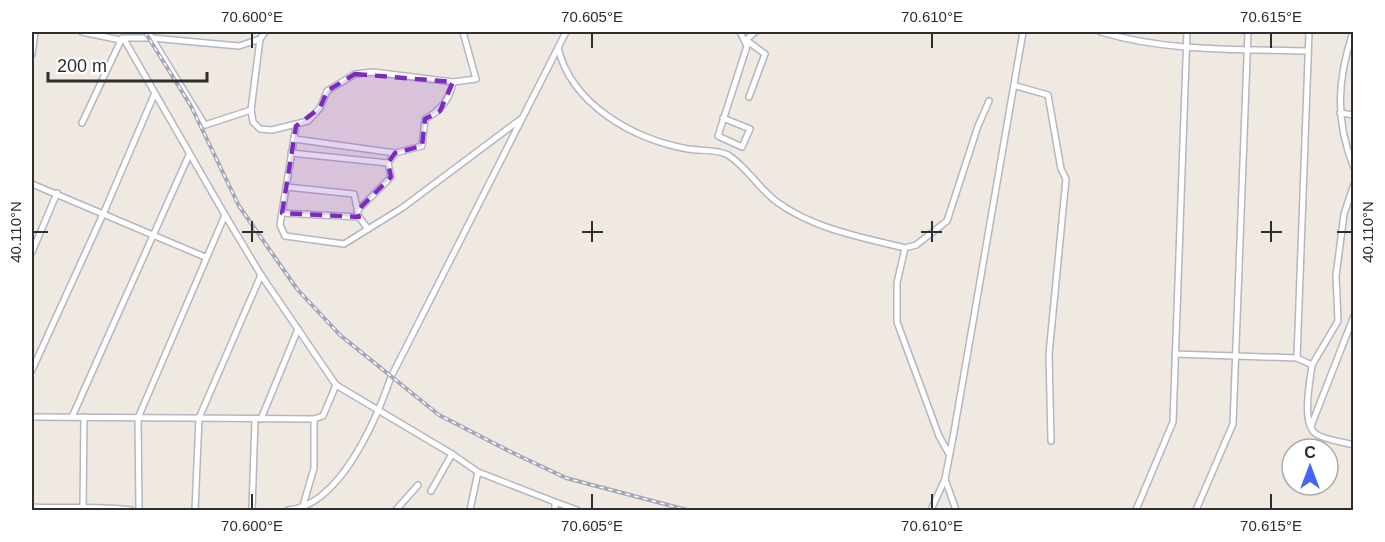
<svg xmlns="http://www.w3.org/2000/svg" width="1385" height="542" font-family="Arial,sans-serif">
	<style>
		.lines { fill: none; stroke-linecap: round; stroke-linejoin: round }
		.minor-casing { stroke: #b4b7c1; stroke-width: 8 }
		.minor { stroke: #fff; stroke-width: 5 }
		.rail-casing { stroke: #a3a6b8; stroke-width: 4 }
		.rail { stroke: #fff; stroke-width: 1.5; stroke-dasharray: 4.5; stroke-linecap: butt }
		.marked { fill: #7b2cbf; fill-opacity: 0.2; stroke: #7b2cbf; stroke-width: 4.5; stroke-dasharray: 12 8; stroke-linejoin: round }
		.ticks { fill: none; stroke: #2e2e2e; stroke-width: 2 }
		.neatline { fill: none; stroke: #2e2e2e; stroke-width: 2 }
		.ticks-label { font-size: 15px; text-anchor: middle; fill: #2e2e2e }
	</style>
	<rect width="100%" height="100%" fill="#efe9e1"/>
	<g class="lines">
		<defs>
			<g id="minor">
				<polyline points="82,32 125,41 225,215 261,275 336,385 452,454 431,491"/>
				<polyline points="148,32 205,125 251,110"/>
				<path d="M1101,32C1167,52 1239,49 1308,51"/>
				<path d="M1353,32C1337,80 1335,121 1354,168"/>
				<polyline points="260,39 251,110 253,122 260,129 272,130 308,121 320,108 327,91 355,74 373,72 453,82 476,79 463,32"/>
				<path d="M558,48C572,105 633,139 688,149C699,151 718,149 728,155C747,167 759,189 777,202C814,229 861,237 905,248L897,283V322L939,436L949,454"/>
				<polyline points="32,54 35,32"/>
				<polyline points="1016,86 1048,95 1061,169 1066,179 1049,354 1051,441"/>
				<polyline points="749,97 765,54 746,40 755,32"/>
				<polyline points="1340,113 1354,115"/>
				<polyline points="723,118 750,129 742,147 718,136 747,46 740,32"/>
				<polyline points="82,123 122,38 152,38 239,46 260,39 265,32"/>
				<polyline points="296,126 280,225 285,236 344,244 402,208 521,119"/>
				<polyline points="294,139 395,153"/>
				<polyline points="291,153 388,163"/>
				<polyline points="32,184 205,257"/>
				<polyline points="286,187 354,194 359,217 368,229"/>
				<path d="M357,211L391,177L388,163L395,153L422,146L425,119C440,111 450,100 453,82"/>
				<polyline points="282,213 359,217"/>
				<polyline points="905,248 916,245 947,221 978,126 989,101"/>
				<polyline points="32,252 57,193"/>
				<path d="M1175,354L1297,358L1312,365C1310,381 1301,424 1316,434C1325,440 1343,442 1354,445"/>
				<polyline points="1297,358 1309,32"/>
				<polyline points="1312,365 1338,321 1336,276 1344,214 1354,184"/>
				<polyline points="32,370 104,212 154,95"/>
				<polyline points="32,417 314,419 323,416 336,385"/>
				<polyline points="72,417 189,155"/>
				<polyline points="261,419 298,329"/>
				<polyline points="1311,426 1354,316"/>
				<polyline points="452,454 478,472 470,510"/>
				<polyline points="478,472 555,502 555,510"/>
				<polyline points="945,479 956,510"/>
				<polyline points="555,502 577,510"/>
				<path d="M32,507C65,509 98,505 131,510"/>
				<polyline points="83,509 84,417"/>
				<polyline points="302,509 314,468 314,419"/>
				<polyline points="139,510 138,418 225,215"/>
				<polyline points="195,510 199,418 261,275"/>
				<polyline points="252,510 255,419"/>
				<path d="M288,510C340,506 376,420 391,377L566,32"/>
				<polyline points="396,510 418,485"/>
				<polyline points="931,510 945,479 954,432 1023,32"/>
				<polyline points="1136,510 1173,422 1187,32"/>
				<polyline points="1196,510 1233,424 1248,32"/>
			</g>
		</defs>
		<use href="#minor" class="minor-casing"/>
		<use href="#minor" class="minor"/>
		<defs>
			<polyline id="rail" points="145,32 191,106 239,206 297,289 340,335 439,415 511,452 566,478 687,510"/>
		</defs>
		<use href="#rail" class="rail-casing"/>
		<use href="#rail" class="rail"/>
	</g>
	<path class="marked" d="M355,74L453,82L440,111L425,119L422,146L395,153L388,163L391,177L357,211L359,217L282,213L296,126L320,108L327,91Z"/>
	<path class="ticks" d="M252,33V48M592,33V48M932,33V48M1271,33V48M252,221V242M592,221V242M932,221V242M1271,221V242M33,232H48M242,232H263M582,232H603M921,232H942M1261,232H1282M1337,232H1352M252,494V509M592,494V509M932,494V509M1271,494V509"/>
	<rect width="1385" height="542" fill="none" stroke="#ffffff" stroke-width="66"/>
	<g transform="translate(1310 467)"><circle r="28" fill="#ffffff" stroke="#ababab" stroke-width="1.5"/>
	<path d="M0-4.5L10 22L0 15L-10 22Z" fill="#4264fb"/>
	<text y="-9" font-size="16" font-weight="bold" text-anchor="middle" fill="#2e2e2e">С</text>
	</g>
	<path d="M48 72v9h159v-9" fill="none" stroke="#2e2e2e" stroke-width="3"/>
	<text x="57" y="72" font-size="18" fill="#2e2e2e" stroke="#ffffff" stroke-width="4.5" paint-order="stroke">200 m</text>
	<rect x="33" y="33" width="1319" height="476" class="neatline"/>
	<g class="ticks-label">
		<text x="252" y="22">70.600°E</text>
		<text x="592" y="22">70.605°E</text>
		<text x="932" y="22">70.610°E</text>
		<text x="1271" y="22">70.615°E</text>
		<text transform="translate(16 232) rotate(-90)" y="5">40.110°N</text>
		<text transform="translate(1368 232) rotate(-90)" y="5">40.110°N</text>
		<text x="252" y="531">70.600°E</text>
		<text x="592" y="531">70.605°E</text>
		<text x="932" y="531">70.610°E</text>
		<text x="1271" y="531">70.615°E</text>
	</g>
</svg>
